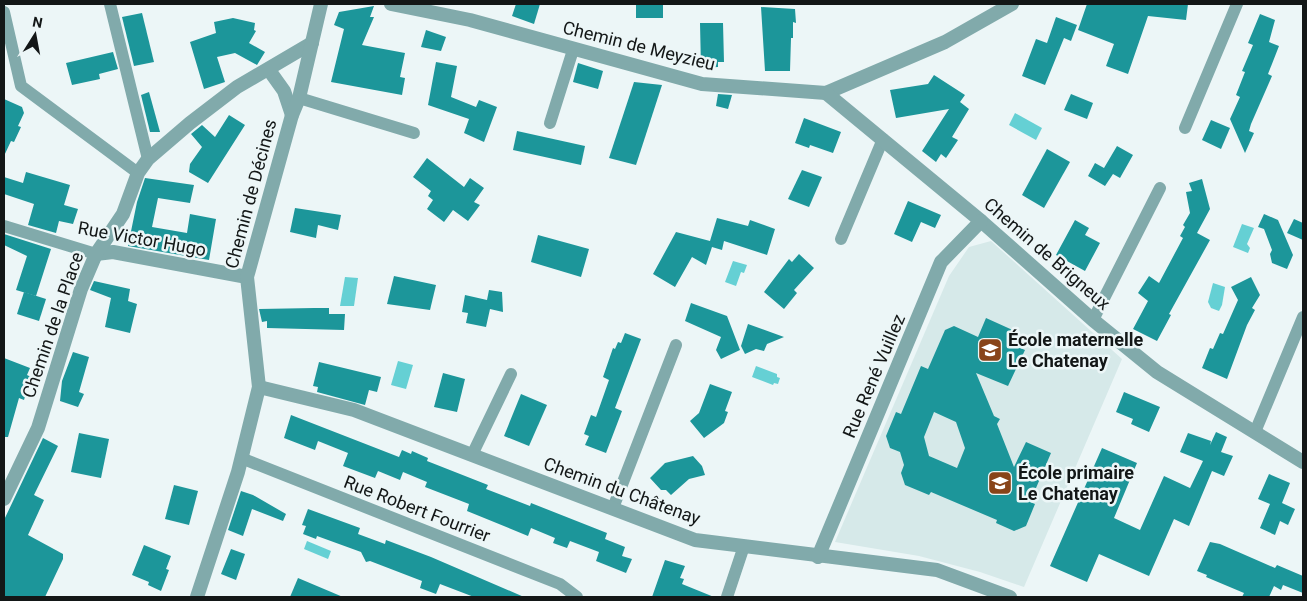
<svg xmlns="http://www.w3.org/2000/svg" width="1307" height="601" font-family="Roboto,sans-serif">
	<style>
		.built { fill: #d6e9e9 }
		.water { fill: #65d0d4 }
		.building { fill: #1c969a; fill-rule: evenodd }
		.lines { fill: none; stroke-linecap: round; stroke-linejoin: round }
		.minor { stroke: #81aaab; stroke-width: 12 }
		.tertiary { stroke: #81aaab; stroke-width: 14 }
		.labels { text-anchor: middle; stroke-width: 5; stroke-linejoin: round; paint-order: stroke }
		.street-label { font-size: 18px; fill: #131717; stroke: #ecf6f7 }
		.poi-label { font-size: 18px; font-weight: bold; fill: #131717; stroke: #ecf6f7; text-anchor: start }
	</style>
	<rect width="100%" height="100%" fill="#ecf6f7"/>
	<polygon class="built" points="991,241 1122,359 1024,587 980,572 919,556 835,542 949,276 969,247"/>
	<g class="water">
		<polygon points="1015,113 1042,128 1036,140 1009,125"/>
		<polygon points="1242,224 1254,228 1247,244 1250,248 1248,253 1233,247"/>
		<polygon points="733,261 747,265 744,273 741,272 736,286 725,282"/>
		<polygon points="345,277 358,278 354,306 340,306"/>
		<polygon points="1213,283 1225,287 1222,305 1219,311 1211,308 1208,302"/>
		<polygon points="398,361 413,365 406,389 391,385"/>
		<polygon points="756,366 777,374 777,377 780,378 778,384 774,383 773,385 752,377"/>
		<polygon points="307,541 331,551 328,559 304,549"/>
	</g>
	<g class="building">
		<polygon points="516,4 540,4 534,24 512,16"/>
		<rect x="636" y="4" width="27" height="14"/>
		<polygon points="1087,4 1188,4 1186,20 1148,16 1128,74 1106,66 1114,44 1078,30"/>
		<polygon points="374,6 370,17 374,17 362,45 405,53 400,77 405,78 402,95 331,82 344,29 334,25 339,12"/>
		<polygon points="761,7 795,9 796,23 793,22 793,38 791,38 790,71 765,71"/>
		<polygon points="142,13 154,62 134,66 122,17"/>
		<polygon points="1260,14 1275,20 1269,42 1279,46 1268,74 1272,76 1251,124 1249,131 1254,133 1245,153 1230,119 1240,97 1236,95 1245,72 1242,71 1253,45 1248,43"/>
		<polygon points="1056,17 1077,25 1071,41 1064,38 1045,85 1022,76 1036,39 1047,43"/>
		<polygon points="233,18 255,23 254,30 256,31 249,43 265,52 257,65 235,53 217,57 225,82 204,89 190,42 216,33 214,22"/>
		<polygon points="700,23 723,23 724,62 718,62 718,67 701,68"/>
		<polygon points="426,30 446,37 441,51 421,47"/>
		<polygon points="113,52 118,69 99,74 100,79 72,85 66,63"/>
		<polygon points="436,62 457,66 451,97 476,107 479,100 497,107 484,142 464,133 469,119 428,105"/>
		<polygon points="578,63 603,71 598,89 573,82"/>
		<polygon points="934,75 965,95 960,102 969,109 952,137 958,140 946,158 941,154 936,162 922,151 949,109 896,118 890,90 928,84"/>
		<polygon points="634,82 662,85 636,165 609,158"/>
		<polygon points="149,92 160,132 150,132 141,95"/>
		<polygon points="718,94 732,95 728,109 716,106"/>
		<polygon points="1071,94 1093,103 1087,119 1064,110"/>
		<polygon points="4,99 22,107 24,113 18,126 21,127 14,142 11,141 4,156"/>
		<polygon points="229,115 245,125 208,183 189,172 190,164 202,147 191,134 202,125 215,137"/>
		<polygon points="804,118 841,132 833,153 810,145 809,148 795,143"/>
		<polygon points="1211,120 1230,128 1221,149 1202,140"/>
		<polygon points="517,131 585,146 581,165 513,150"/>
		<polygon points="1117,146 1133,155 1120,178 1113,174 1105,186 1088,176 1095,163 1104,168"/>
		<polygon points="1047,149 1070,162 1044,208 1022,195"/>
		<polygon points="427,158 464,187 470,178 484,188 474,202 480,205 468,221 453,210 444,222 427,209 433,200 428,196 431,191 413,177"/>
		<polygon points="802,170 822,177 809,207 788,199"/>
		<polygon points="26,172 70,185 64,205 78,209 73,224 59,221 56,233 28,225 34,204 4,194 4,177 23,183"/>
		<polygon points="145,178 194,185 190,203 158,198 152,227 187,233 190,214 216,219 209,260 128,246 137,202"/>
		<polygon points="1202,179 1210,209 1197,233 1210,240 1169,314 1171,315 1157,341 1133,329 1148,301 1138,293 1149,276 1159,283 1183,238 1180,236 1185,227 1183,225 1190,213 1186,192 1192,191 1189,183"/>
		<polygon points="908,201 941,215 935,228 921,222 912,242 894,234"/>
		<polygon points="295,208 341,215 338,230 318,225 316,238 290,232"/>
		<polygon points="1264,214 1278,220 1293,255 1287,269 1272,263 1270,254 1272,250 1264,229 1258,227"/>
		<polygon points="717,218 748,226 750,220 775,229 767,255 724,241 722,250 712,247 706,265 692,257 675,287 653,274 676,232 710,241"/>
		<polygon points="1294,219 1303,223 1303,240 1287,233"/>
		<polygon points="1075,220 1089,228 1085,235 1100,243 1085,271 1056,255"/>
		<polygon points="4,234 51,249 36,296 16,290 27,256 4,245"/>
		<polygon points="538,235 589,249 581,277 531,262"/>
		<polygon points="799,254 814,268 794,290 797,293 784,309 764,292 789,259 792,262"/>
		<polygon points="394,276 436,285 430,310 387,304"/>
		<polygon points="1251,277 1260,295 1252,308 1255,310 1247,325 1227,379 1202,368 1210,348 1213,349 1220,333 1223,334 1238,300 1231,287"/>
		<polygon points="94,281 130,289 128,301 137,304 130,333 105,327 111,298 90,290"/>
		<polygon points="489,290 502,292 503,312 490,309 486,327 466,323 468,313 462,312 465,295 487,300"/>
		<polygon points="24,292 46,299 39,321 17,314"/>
		<polygon points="691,303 727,316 740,350 721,359 716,350 721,337 685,321"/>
		<polygon points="314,308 329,308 329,314 345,314 344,330 267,328 267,321 262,322 259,309"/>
		<path d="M986,318L1017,332L1013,345L1025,350L1008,386L976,373L994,416L1000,419L997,424L1014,467L1026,442L1051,453L1030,502L1035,504L1026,526L1014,531L996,523L997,520L931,492L929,495L905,485L901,473L904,465L900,452L890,448L886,436L896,412L901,414L921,366L928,369L945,330L954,326L978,337ZM934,412L956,422L965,448L957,468L929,456L924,437Z"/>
		<polygon points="748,324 784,337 767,344 764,351 756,349 745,354 741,346"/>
		<polygon points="625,333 641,339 615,408 622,411 606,453 585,445 589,436 584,434 591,415 596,417 609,380 603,377 613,348 615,349 618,342 621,343"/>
		<polygon points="73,352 89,357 79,392 84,394 78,407 60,401 62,381"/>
		<polygon points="4,358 30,368 27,375 31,377 24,400 19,398 8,437 4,437"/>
		<polygon points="319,362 381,377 377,392 369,390 365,405 317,392 318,387 313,386"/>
		<polygon points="443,373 465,379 457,412 434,407"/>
		<polygon points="710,384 732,392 725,411 728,412 724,423 704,438 690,421 699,413"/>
		<polygon points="1124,392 1160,407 1149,432 1131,424 1133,419 1116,412"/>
		<polygon points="521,394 547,405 529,446 504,436"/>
		<polygon points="291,415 399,457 402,450 411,454 412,451 428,458 427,461 488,485 486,489 530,506 531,503 607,533 605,539 625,547 622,556 632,559 626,573 596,561 599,552 570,541 567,548 553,543 555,538 531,528 528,536 467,511 469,504 425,487 427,482 403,472 400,480 378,471 375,478 343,466 348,453 318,441 315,450 284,438"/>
		<polygon points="1216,432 1227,437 1221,452 1233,456 1224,476 1212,471 1189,526 1174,519 1149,576 1099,554 1087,582 1050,566 1102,448 1137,463 1114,518 1140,530 1164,476 1190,488 1203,461 1180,452 1188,433 1211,441 1210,445"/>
		<polygon points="79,433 109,439 101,478 71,472"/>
		<polygon points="43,438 58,446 34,495 44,500 28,535 63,554 63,559 45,597 4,597 4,520"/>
		<polygon points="693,456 702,466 705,475 689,479 671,495 666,490 661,490 650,478 665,463"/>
		<polygon points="1269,474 1290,483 1282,503 1295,509 1288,525 1280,521 1275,535 1260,528 1270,504 1258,499"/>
		<polygon points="174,485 198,491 189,525 165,519"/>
		<polygon points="241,491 253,495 286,514 283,521 252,509 243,536 228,530"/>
		<polygon points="308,509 360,528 358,534 385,544 386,540 431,557 524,597 474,597 440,584 436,594 420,588 422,581 370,561 366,562 361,552 317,536 316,539 303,534 306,526 302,525"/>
		<polygon points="1210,542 1220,544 1275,568 1277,565 1303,576 1303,593 1283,585 1281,590 1274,586 1269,597 1242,597 1244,593 1206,577 1207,575 1197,571"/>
		<polygon points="144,545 171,556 166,569 169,570 161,591 148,585 149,582 132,575"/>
		<polygon points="231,549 245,554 236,580 221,574"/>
		<polygon points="665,560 685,566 680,578 684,579 682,584 714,597 652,597"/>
		<polygon points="298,578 343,597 290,597"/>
	</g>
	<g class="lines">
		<g class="minor">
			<polyline points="110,4 148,159"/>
			<polyline points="4,12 21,86 138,173"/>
			<polyline points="299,98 414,133"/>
			<polyline points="550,123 573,50"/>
			<polyline points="1185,128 1237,4"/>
			<polyline points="4,226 96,254"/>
			<polyline points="841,239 883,139"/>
			<polyline points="1093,320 1160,188"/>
			<polyline points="1255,432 1303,317"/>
			<polyline points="472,455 511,374"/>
			<polyline points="241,458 560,584 577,597"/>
			<polyline points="613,508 676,345"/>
			<polyline points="727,597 744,546"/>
		</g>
		<g class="tertiary">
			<polyline points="391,4 470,20 702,84 826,93 945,42 1012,4"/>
			<polyline points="269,70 284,91 292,115"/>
			<polyline points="826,93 981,221 1093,320 1157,372 1303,462"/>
			<polyline points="96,254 113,252 247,277"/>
			<polyline points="259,387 354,410 695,540 937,570 1010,597"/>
			<polyline points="4,499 38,428 81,289 96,254 123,214 138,173 148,159 190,123 237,87 312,43"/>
			<polyline points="818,557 941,262 981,221"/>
			<polyline points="197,597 238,472 259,387 247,277 292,115 299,98 321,4"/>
		</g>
	</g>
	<defs>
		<symbol id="school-square" viewBox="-11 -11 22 22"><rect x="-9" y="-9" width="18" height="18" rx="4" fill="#884419" stroke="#ecf6f7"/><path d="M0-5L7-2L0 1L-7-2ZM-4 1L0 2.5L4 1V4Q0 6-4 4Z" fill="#fff"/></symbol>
	</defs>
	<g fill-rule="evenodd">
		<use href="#school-square" x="976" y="336" width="28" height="28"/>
		<use href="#school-square" x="986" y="469" width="28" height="28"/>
	</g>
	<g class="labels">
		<g class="street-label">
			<text transform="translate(639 46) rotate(14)" y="6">Chemin de Meyzieu</text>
			<text transform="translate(251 194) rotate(-75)" y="6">Chemin de Décines</text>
			<text transform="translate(142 239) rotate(10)" y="6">Rue Victor Hugo</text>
			<text transform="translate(1047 254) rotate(41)" y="6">Chemin de Brigneux</text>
			<text transform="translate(53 325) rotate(-71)" y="6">Chemin de la Place</text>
			<text transform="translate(874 376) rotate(-67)" y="6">Rue René Vuillez</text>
			<text transform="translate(622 491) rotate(20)" y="6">Chemin du Châtenay</text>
			<text transform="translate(417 509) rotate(21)" y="6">Rue Robert Fourrier</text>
		</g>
		<g class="poi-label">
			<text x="1008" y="346">École maternelle<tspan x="1008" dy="21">Le Chatenay</tspan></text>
			<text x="1018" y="479">École primaire<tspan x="1018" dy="21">Le Chatenay</tspan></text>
		</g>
	</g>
	<rect width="1307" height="601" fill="none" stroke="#131717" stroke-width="10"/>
	<g transform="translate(35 35) rotate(11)" stroke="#ecf6f7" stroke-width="4" paint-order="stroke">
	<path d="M0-4L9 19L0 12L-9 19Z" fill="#131717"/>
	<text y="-8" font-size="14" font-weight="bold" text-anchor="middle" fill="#131717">N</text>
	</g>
</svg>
